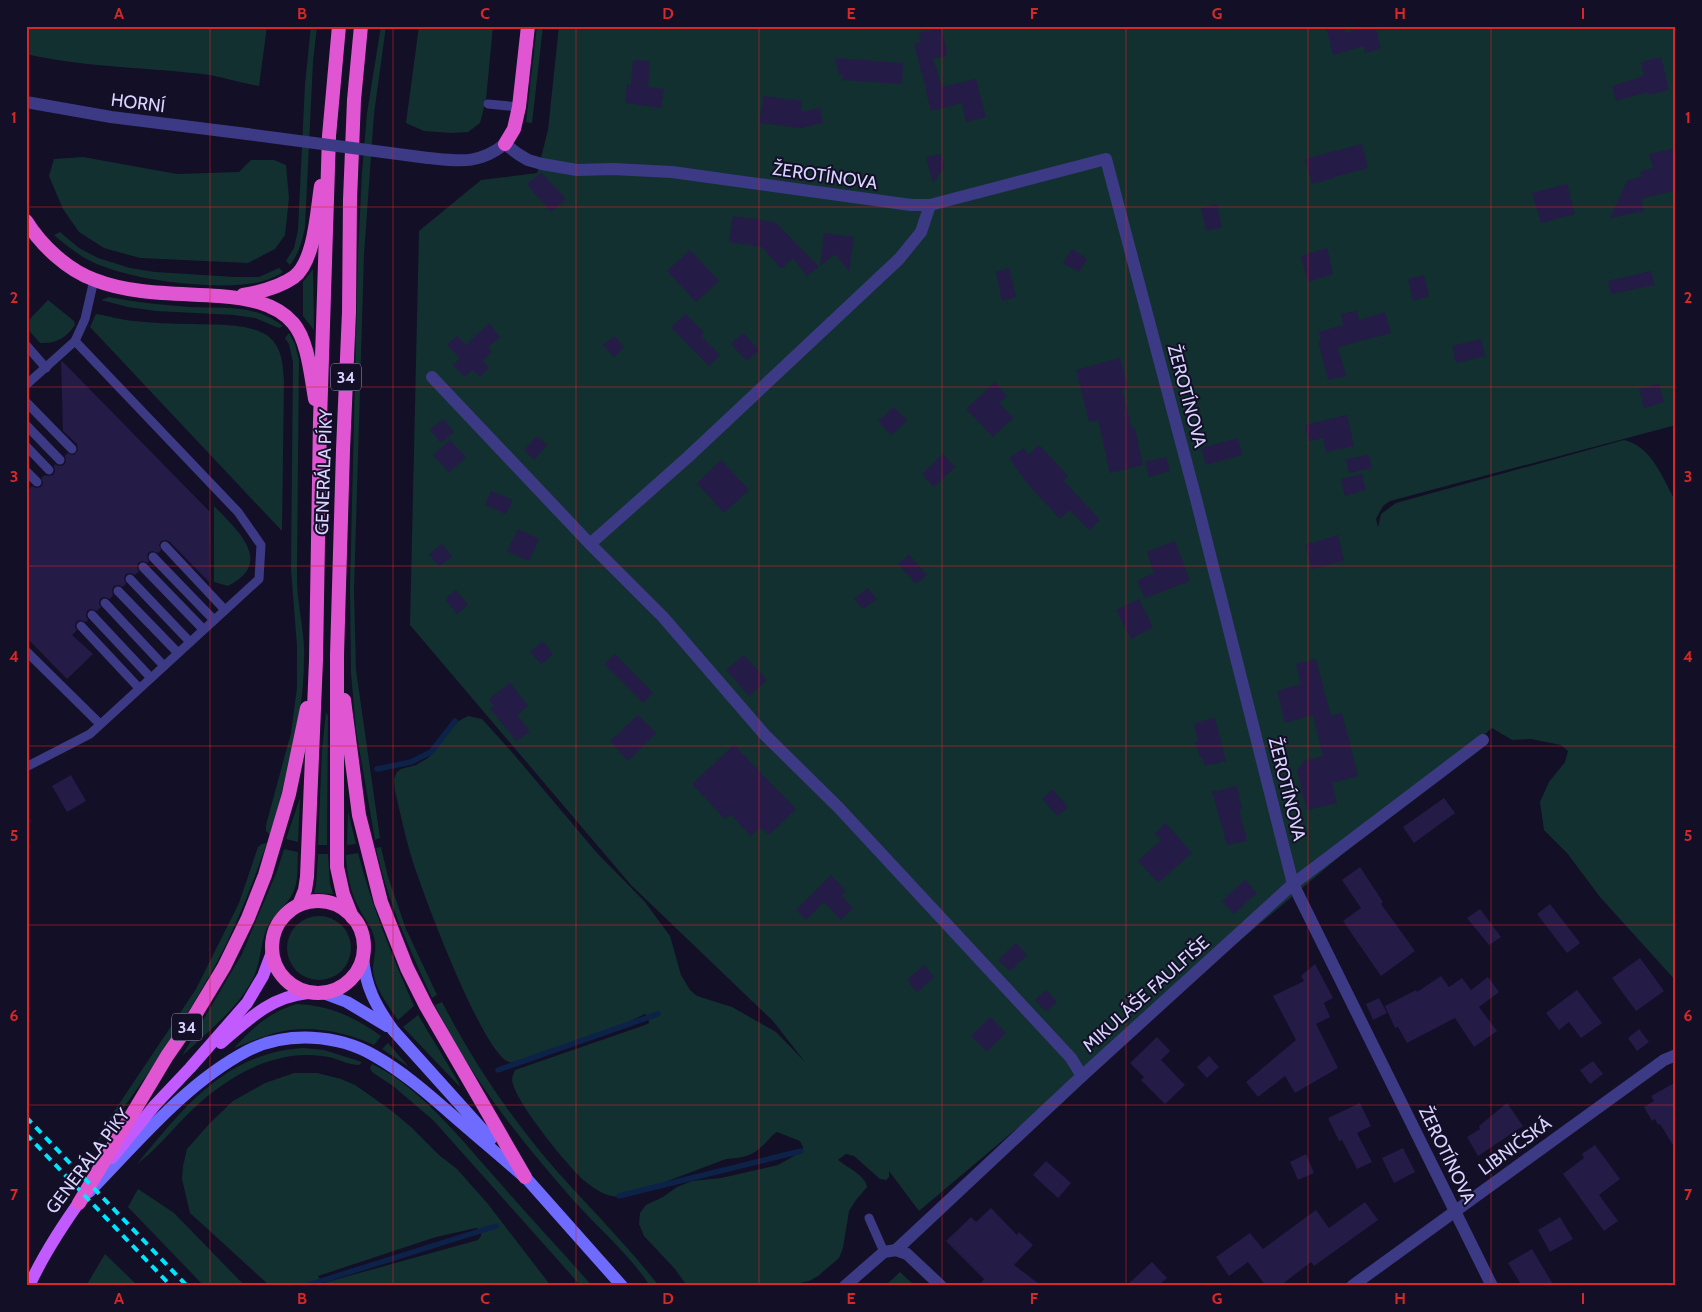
<svg xmlns="http://www.w3.org/2000/svg" width="1702" height="1312" font-family="Cabin,sans-serif">
	<style>
		.green { fill: #12302f; fill-rule: evenodd }
		.lines { fill: none; stroke-linecap: round; stroke-linejoin: round }
		.stream { stroke: #0c2248; stroke-width: 5.5 }
		.building { fill: #241b47 }
		.service { stroke: #3d3a85; stroke-width: 9 }
		.minor { stroke: #3d3a85; stroke-width: 12 }
		.secondary { stroke: #6f6bff; stroke-width: 12 }
		.primary { stroke: #c25bff; stroke-width: 12 }
		.trunk { stroke: #e055d1; stroke-width: 14 }
		.rail { stroke: #00e5ff; stroke-width: 4; stroke-dasharray: 8 6; stroke-linecap: butt }
		.minor-bridge { stroke: #3d3a85; stroke-width: 12 }
		.grid { fill: none; stroke: #d62828; stroke-width: 1; stroke-opacity: 0.55 }
		.labels { text-anchor: middle; stroke-width: 4; stroke-linejoin: round; paint-order: stroke }
		.shield { fill: #130f26; stroke: #9e99be; stroke-width: 1 }
		.shield-label { font-size: 16px; font-weight: bold; fill: #d9d4ff }
		.street-label { font-size: 18px; fill: #d9d4ff; stroke: #130f26 }
		.neatline { fill: none; stroke: #d62828; stroke-width: 2 }
		.grid-label { font-size: 16px; text-anchor: middle; font-weight: bold; fill: #d62828 }
	</style>
	<rect width="100%" height="100%" fill="#130f26"/>
	<g class="green">
		<path d="M26,26H267L259,86C242,83 226,78 210,75C148,67 87,68 26,54Z"/>
		<path d="M311,26H317L313,62L305,227C302,242 299,253 290,265L286,261L294,248L298,230L305,84Z"/>
		<polygon points="381,26 386,26 374,114 364,255 354,591 356,670 380,838 375,840 356,730 351,673 350,587 358,253 362,173 367,113"/>
		<polygon points="419,26 493,26 486,100 480,123 468,132 452,133 424,131 406,123"/>
		<polygon points="537,26 543,26 532,123 526,122"/>
		<path d="M559,26H1676V425L1390,501L1383,506L1376,519L1378,527L1381,514L1396,503L1624,440C1652,446 1663,479 1676,502V981L1600,897L1567,853L1544,830L1540,802L1549,782L1565,762L1568,751L1561,745L1531,739L1512,740L1492,728L919,1211L889,1171V1177L886,1180L880,1179L854,1156L846,1154L838,1160C847,1167 866,1176 867,1187L856,1200L849,1211L843,1248L839,1258L818,1276L809,1281L786,1286H687L675,1269L644,1236L639,1224L640,1213L646,1205L663,1197L677,1187L692,1181L721,1178L778,1165L803,1151V1147L800,1141L777,1132C770,1136 767,1143 760,1148C751,1157 738,1158 726,1159L625,1197C609,1198 598,1192 586,1182C570,1170 517,1103 513,1084C511,1078 513,1075 515,1070L645,1025L649,1023L648,1017L645,1014C624,1024 527,1068 509,1062C483,1054 424,896 414,865C406,841 401,816 395,791L394,779L397,772L401,769L416,765L428,758L438,747L453,724L468,716L482,719L511,751L597,853L645,902L670,936L681,975L690,990L697,996L732,1007L776,1032L805,1062L773,1021L631,885L410,625L419,231L481,180L537,173L548,130Z"/>
		<polygon points="83,157 177,174 239,172 251,160 274,160 286,165 289,198 285,235 275,249 248,263 140,258 104,248 79,232 63,209 49,176 54,159"/>
		<path d="M60,232L79,248L98,258L130,268L155,272L235,277H259L279,268L283,272C274,278 265,281 255,283C216,290 139,281 102,266C83,259 69,248 54,235Z"/>
		<polygon points="313,269 314,330 303,316 303,282"/>
		<path d="M109,297C135,302 162,305 190,307C225,309 252,303 283,326L279,328L255,318L234,315L156,311L128,307L101,300Z"/>
		<path d="M48,300L74,321L75,325C66,338 56,344 40,343L26,327V323Z"/>
		<path d="M96,314C109,316 121,320 134,321C153,323 172,324 191,324C213,325 260,322 274,342C283,354 283,368 284,382L282,531L90,327Z"/>
		<path d="M289,333L295,344L299,360L297,569C297,581 297,593 299,604C301,622 305,640 304,658C304,718 286,777 270,835L266,831V825L291,733L297,688V646L291,569L293,362L289,344L285,338Z"/>
		<path d="M214,506C237,530 275,562 228,586L214,582Z"/>
		<polygon points="326,712 328,716 327,845 318,845 322,750"/>
		<polygon points="300,798 298,842 286,839"/>
		<polygon points="348,811 356,844 347,845"/>
		<path d="M267,843C251,888 234,932 211,973C178,1032 139,1088 98,1142L105,1125L196,989L239,903L258,847L262,844Z"/>
		<path d="M381,847L388,877L406,929L437,995L432,998C409,947 388,903 376,848Z"/>
		<path d="M284,849L298,852C297,865 299,881 293,893C287,905 275,913 268,926C261,940 261,959 255,974C240,1008 208,1031 182,1056L242,954L277,871Z"/>
		<path d="M358,853C372,906 392,956 414,1006L398,1020C388,1005 373,986 373,968C374,957 377,948 374,937C372,927 365,920 360,910C350,892 347,875 346,855Z"/>
		<polygon points="318,854 328,854 330,884 333,894 314,893 316,885"/>
		<circle cx="319" cy="948" r="32"/>
		<path d="M442,1002C473,1062 511,1118 555,1169C590,1208 627,1245 659,1286H650C629,1254 599,1229 574,1201C521,1141 470,1077 435,1005Z"/>
		<path d="M296,1004C328,1005 355,1017 381,1036L374,1045C344,1031 307,1024 275,1033C261,1037 248,1043 234,1048C254,1027 268,1013 296,1004Z"/>
		<polygon points="418,1015 459,1083 460,1087 403,1027"/>
		<polygon points="388,1043 409,1067 382,1049"/>
		<path d="M303,1048L324,1050L362,1062L359,1065C350,1065 342,1061 333,1058C326,1056 315,1055 307,1055C261,1055 217,1084 186,1116C170,1132 155,1151 137,1164C176,1117 216,1064 280,1051C288,1049 296,1049 303,1048Z"/>
		<path d="M372,1064C421,1087 464,1143 500,1183C530,1218 562,1251 592,1286H581L433,1120L393,1086L372,1072L370,1068Z"/>
		<path d="M294,1073H317L341,1079L355,1085L392,1111L411,1127L439,1155L457,1169L488,1204L551,1286H270L190,1213L182,1179L183,1166L187,1149L210,1123L233,1101L265,1083ZM476,1228L481,1230V1236L478,1240L327,1282L324,1285L318,1276L436,1237Z"/>
		<polygon points="138,1189 174,1213 245,1286 204,1286 128,1207"/>
		<polygon points="105,1254 138,1286 86,1286"/>
		<polygon points="900,1272 915,1286 885,1286"/>
	</g>
	<g class="lines">
		<g class="stream">
			<polyline points="377,769 411,762 431,752 455,721"/>
			<polyline points="498,1070 658,1014"/>
			<polyline points="619,1196 801,1151"/>
			<polyline points="305,1286 496,1226"/>
		</g>
	</g>
	<g class="building">
		<polygon points="1326,26 1343,26 1345,33 1369,26 1375,26 1381,49 1365,53 1364,46 1333,55"/>
		<polygon points="941,28 948,55 933,59 942,87 976,79 986,117 966,122 962,103 931,111 925,87 929,86 925,85 914,44 921,42 919,33"/>
		<polygon points="1661,57 1669,90 1648,95 1648,92 1616,101 1612,86 1644,76 1641,62"/>
		<polygon points="835,58 903,63 902,84 842,80 843,75 839,75"/>
		<polygon points="633,60 650,61 648,87 664,89 661,108 625,103 627,84 631,85"/>
		<polygon points="764,96 802,101 801,112 820,108 823,123 801,128 759,123"/>
		<polygon points="1362,144 1368,168 1334,177 1334,178 1312,184 1305,159"/>
		<polygon points="1676,148 1676,190 1641,199 1644,211 1610,218 1627,181 1642,176 1640,172 1653,168 1649,154"/>
		<polygon points="941,154 944,167 933,183 926,157"/>
		<polygon points="541,172 566,199 551,212 527,185"/>
		<polygon points="1567,184 1575,214 1541,223 1532,193"/>
		<polygon points="1217,204 1222,227 1206,231 1201,208"/>
		<polygon points="733,216 775,222 819,267 807,276 793,258 781,269 762,247 729,242"/>
		<polygon points="824,233 854,237 849,272 835,254 820,266"/>
		<polygon points="1327,248 1333,274 1308,282 1301,256"/>
		<polygon points="1072,249 1087,259 1079,272 1063,263"/>
		<polygon points="690,250 719,281 696,302 667,271"/>
		<polygon points="1009,268 1016,297 1002,301 996,272"/>
		<polygon points="1651,271 1655,285 1611,294 1608,281"/>
		<polygon points="1424,275 1429,296 1413,301 1408,279"/>
		<polygon points="1357,311 1359,320 1385,312 1391,333 1338,347 1346,376 1328,380 1318,341 1321,340 1319,332 1343,325 1341,314"/>
		<polygon points="685,314 704,332 701,336 720,355 709,366 671,327"/>
		<polygon points="489,323 500,337 488,347 492,352 483,361 489,368 480,377 473,370 464,377 453,365 460,358 447,345 457,336 466,345"/>
		<polygon points="743,333 759,350 747,361 731,344"/>
		<polygon points="614,336 624,347 614,357 603,345"/>
		<polygon points="1481,339 1485,356 1456,363 1452,346"/>
		<polygon points="1120,358 1128,388 1122,390 1132,429 1135,428 1143,465 1110,473 1098,420 1089,422 1076,370"/>
		<polygon points="62,361 210,512 209,582 170,542 166,540 161,541 159,545 161,550 158,553 152,551 148,553 147,556 149,562 148,563 142,561 138,563 137,568 139,571 135,575 131,573 126,574 124,578 126,584 122,587 119,585 114,586 112,590 113,595 110,599 104,597 100,599 99,604 101,607 97,611 91,609 87,611 86,616 88,620 86,622 80,620 76,622 75,627 77,630 72,635 93,654 67,679 26,637 26,492 32,486 36,488 41,487 43,483 41,478 45,475 48,476 53,475 55,471 54,466 55,464 59,466 64,465 66,461 65,456 67,453 74,455 78,450 77,444 63,431 61,362"/>
		<polygon points="995,382 1007,396 999,403 1013,418 993,437 966,409"/>
		<polygon points="1659,384 1664,402 1644,408 1639,389"/>
		<polygon points="894,407 907,421 891,435 878,421"/>
		<polygon points="1347,415 1354,446 1326,452 1323,438 1309,441 1305,425"/>
		<polygon points="443,419 454,432 441,443 430,430"/>
		<polygon points="537,436 547,445 534,460 524,450"/>
		<polygon points="1238,438 1242,455 1206,465 1201,448"/>
		<polygon points="450,440 466,457 449,473 433,455"/>
		<polygon points="1039,445 1068,476 1063,480 1100,520 1089,530 1070,510 1060,519 1026,482 1009,458 1024,448 1028,455"/>
		<polygon points="943,454 955,467 934,487 922,474"/>
		<polygon points="1369,455 1372,468 1349,473 1346,459"/>
		<polygon points="1166,457 1170,471 1149,477 1145,462"/>
		<polygon points="721,460 749,490 724,513 697,483"/>
		<polygon points="1362,474 1366,490 1345,496 1341,479"/>
		<polygon points="491,491 513,500 506,514 485,505"/>
		<polygon points="518,529 539,539 529,561 507,551"/>
		<polygon points="1338,535 1344,561 1312,569 1305,545"/>
		<polygon points="1175,541 1190,581 1145,598 1137,581 1154,573 1147,552"/>
		<polygon points="442,544 452,557 439,566 429,554"/>
		<polygon points="909,555 927,575 916,584 898,564"/>
		<polygon points="868,588 877,599 863,609 854,599"/>
		<polygon points="456,590 468,605 457,614 445,599"/>
		<polygon points="1139,599 1153,627 1131,639 1116,610"/>
		<polygon points="543,641 553,654 541,664 530,652"/>
		<polygon points="615,654 653,693 643,703 604,664"/>
		<polygon points="744,655 767,680 749,696 726,670"/>
		<polygon points="1316,659 1331,716 1342,713 1358,776 1332,783 1337,803 1307,810 1297,771 1304,761 1323,756 1313,715 1285,723 1277,691 1301,684 1296,664"/>
		<polygon points="510,683 528,706 517,715 530,731 516,741 490,708 494,706 489,699"/>
		<polygon points="638,715 656,733 628,761 610,741"/>
		<polygon points="1215,718 1226,761 1205,766 1202,757 1200,758 1195,742 1198,741 1194,723"/>
		<polygon points="734,745 796,809 769,835 760,827 751,836 731,815 725,819 692,784"/>
		<polygon points="71,775 86,801 67,812 52,786"/>
		<polygon points="1237,786 1242,809 1239,810 1247,841 1227,845 1212,792"/>
		<polygon points="1052,789 1068,807 1058,816 1042,799"/>
		<polygon points="1444,798 1455,813 1414,843 1403,827"/>
		<polygon points="1166,823 1192,853 1158,883 1138,861 1161,840 1155,833"/>
		<polygon points="1360,867 1383,902 1381,904 1415,951 1381,976 1343,921 1361,908 1342,880"/>
		<polygon points="831,875 846,891 841,895 853,908 841,920 824,902 806,920 796,910"/>
		<polygon points="1245,880 1257,893 1234,914 1222,901"/>
		<polygon points="1550,904 1580,943 1567,953 1537,914"/>
		<polygon points="1480,909 1501,937 1489,945 1467,918"/>
		<polygon points="1016,943 1027,955 1010,971 998,960"/>
		<polygon points="1640,958 1664,991 1636,1011 1612,978"/>
		<polygon points="1315,964 1333,998 1324,1003 1330,1017 1316,1024 1338,1068 1295,1093 1285,1076 1258,1097 1246,1082 1296,1040 1273,996 1304,981 1301,976"/>
		<polygon points="924,965 934,977 917,992 907,980"/>
		<polygon points="1441,976 1449,987 1462,978 1471,990 1488,977 1499,992 1479,1007 1497,1031 1474,1047 1455,1018 1407,1043 1398,1027 1395,1028 1385,1006 1416,990 1417,992"/>
		<polygon points="1046,990 1057,1002 1046,1012 1035,1000"/>
		<polygon points="1577,990 1602,1023 1581,1038 1569,1022 1559,1030 1546,1013"/>
		<polygon points="1379,998 1387,1013 1373,1020 1366,1004"/>
		<polygon points="990,1017 1006,1033 987,1052 971,1036"/>
		<polygon points="1639,1029 1649,1042 1637,1051 1628,1038"/>
		<polygon points="1157,1037 1170,1051 1161,1060 1185,1085 1165,1104 1141,1080 1144,1077 1130,1063"/>
		<polygon points="1209,1056 1219,1067 1207,1078 1197,1067"/>
		<polygon points="1593,1061 1603,1074 1590,1084 1580,1070"/>
		<polygon points="1676,1082 1676,1150 1660,1124 1658,1125 1655,1119 1652,1121 1644,1107 1654,1101 1651,1096"/>
		<polygon points="1360,1103 1371,1126 1357,1133 1372,1162 1357,1169 1342,1140 1339,1141 1328,1118"/>
		<polygon points="1507,1103 1523,1126 1478,1156 1467,1137 1480,1129 1479,1126"/>
		<polygon points="1595,1145 1620,1179 1599,1195 1618,1221 1604,1231 1563,1174 1584,1158 1582,1154"/>
		<polygon points="1403,1148 1415,1172 1394,1183 1382,1158"/>
		<polygon points="1306,1154 1314,1173 1298,1180 1290,1162"/>
		<polygon points="1046,1161 1071,1183 1058,1198 1033,1175"/>
		<polygon points="1365,1202 1378,1220 1314,1266 1311,1262 1280,1286 1266,1286 1248,1262 1229,1276 1216,1257 1250,1233 1263,1249 1316,1210 1329,1228"/>
		<polygon points="991,1208 1017,1235 1019,1232 1033,1245 1014,1265 1042,1286 979,1286 984,1279 946,1241 971,1217 976,1222"/>
		<polygon points="1560,1217 1573,1239 1550,1252 1538,1230"/>
		<polygon points="1532,1249 1554,1286 1522,1286 1508,1263"/>
		<polygon points="1152,1262 1167,1278 1158,1286 1126,1286"/>
	</g>
	<g class="lines">
		<g class="service">
			<polyline points="488,104 519,107"/>
			<polyline points="26,345 46,368"/>
			<polyline points="26,385 75,341 85,319 94,280"/>
			<polyline points="26,402 72,449"/>
			<polyline points="26,425 60,460"/>
			<polyline points="26,446 49,470"/>
			<polyline points="26,471 37,482"/>
			<polyline points="165,546 225,610"/>
			<polyline points="153,557 214,620"/>
			<polyline points="143,567 203,629"/>
			<polyline points="130,579 190,642"/>
			<polyline points="118,591 178,653"/>
			<polyline points="105,603 164,666"/>
			<polyline points="92,615 151,678"/>
			<polyline points="81,626 139,688"/>
			<polyline points="26,651 100,724"/>
			<polyline points="26,767 90,734 259,579 261,545 238,512 75,341"/>
			<polyline points="869,1218 884,1252"/>
		</g>
		<g class="minor">
			<polyline points="26,102 111,117 247,134"/>
			<path d="M428,158C460,161 478,165 505,144L518,154L528,160L542,164L577,170L613,169L672,172L911,205H930L1106,159L1195,495L1293,884L1492,1286"/>
			<polyline points="432,377 590,544 663,617 764,734 839,808 1071,1058 1082,1076"/>
			<polyline points="590,544 688,457 899,259 921,232 930,205"/>
			<polyline points="896,1250 907,1254 941,1286"/>
			<polyline points="845,1286 884,1252 896,1250 1082,1076 1293,884 1483,740"/>
			<polyline points="1352,1286 1664,1060 1676,1055"/>
		</g>
		<g class="secondary">
			<path d="M363,956C365,987 376,1006 393,1030L491,1139"/>
			<polyline points="323,993 347,1002 387,1026"/>
			<polyline points="519,1170 622,1286"/>
			<path d="M89,1192C137,1143 186,1083 247,1051C286,1031 338,1034 375,1056C403,1072 426,1092 450,1113C474,1134 498,1154 522,1175"/>
		</g>
		<g class="primary">
			<path d="M221,1043C249,1019 270,997 308,993"/>
			<polyline points="112,1158 155,1105 190,1068 247,1003 263,976 272,952"/>
			<path d="M29,1286C44,1253 64,1223 85,1194"/>
		</g>
		<g class="trunk">
			<polyline points="505,144 514,129 519,107 528,26"/>
			<path d="M26,221C41,245 67,270 95,280C133,295 178,293 219,296C245,298 275,302 293,323C308,340 311,376 315,399"/>
			<path d="M243,295C260,292 280,287 294,277C315,261 317,210 321,186"/>
			<polyline points="344,700 359,815 381,902 407,968 426,1006 525,1177"/>
			<circle cx="318" cy="947" r="46"/>
			<polyline points="299,905 305,890 307,877 316,660 320,421 329,136 339,26"/>
			<polyline points="352,917 343,894 337,867 337,655 343,450 349,312 350,200 354,100 361,26"/>
			<polyline points="79,1203 167,1056 192,1020 224,967 248,918 265,875 289,794 307,708"/>
		</g>
		<g class="rail">
			<polyline points="26,1117 187,1286"/>
			<polyline points="26,1134 171,1286"/>
		</g>
		<polyline class="minor-bridge" points="247,134 428,158"/>
	</g>
	<path class="grid" d="M210,26V1286M393,26V1286M576,26V1286M759,26V1286M942,26V1286M1126,26V1286M1308,26V1286M1491,26V1286M26,207H1676M26,387H1676M26,566H1676M26,746H1676M26,925H1676M26,1105H1676"/>
	<g class="labels">
		<g class="shield">
			<rect x="331" y="363.5" width="30" height="27" rx="4"/>
			<rect x="172" y="1013.5" width="30" height="27" rx="4"/>
		</g>
		<g class="shield-label">
			<text x="346" y="383">34</text>
			<text x="187" y="1033">34</text>
		</g>
		<g class="street-label">
			<text transform="translate(138 103) rotate(7)" y="6">HORNÍ</text>
			<text transform="translate(825 176) rotate(8)" y="6">ŽEROTÍNOVA</text>
			<text transform="translate(1187 396) rotate(75)" y="6">ŽEROTÍNOVA</text>
			<text transform="translate(324 472) rotate(-88)" y="6">GENERÁLA PÍKY</text>
			<text transform="translate(1287 789) rotate(76)" y="6">ŽEROTÍNOVA</text>
			<text transform="translate(1146 994) rotate(-42)" y="6">MIKULÁŠE FAULFIŠE</text>
			<text transform="translate(1515 1146) rotate(-36)" y="6">LIBNIČSKÁ</text>
			<text transform="translate(1447 1155) rotate(64)" y="6">ŽEROTÍNOVA</text>
			<text transform="translate(88 1161) rotate(-53)" y="6">GENERÁLA PÍKY</text>
		</g>
	</g>
	<rect width="1702" height="1312" fill="none" stroke="#130f26" stroke-width="55"/>
	<rect x="28" y="28" width="1646" height="1256" class="neatline"/>
	<g class="grid-label">
		<text x="119" y="19">A</text>
		<text x="302" y="19">B</text>
		<text x="485" y="19">C</text>
		<text x="668" y="19">D</text>
		<text x="851" y="19">E</text>
		<text x="1034" y="19">F</text>
		<text x="1217" y="19">G</text>
		<text x="1400" y="19">H</text>
		<text x="1583" y="19">I</text>
		<text x="14" y="123">1</text>
		<text x="1688" y="123">1</text>
		<text x="14" y="303">2</text>
		<text x="1688" y="303">2</text>
		<text x="14" y="482">3</text>
		<text x="1688" y="482">3</text>
		<text x="14" y="662">4</text>
		<text x="1688" y="662">4</text>
		<text x="14" y="841">5</text>
		<text x="1688" y="841">5</text>
		<text x="14" y="1021">6</text>
		<text x="1688" y="1021">6</text>
		<text x="14" y="1200">7</text>
		<text x="1688" y="1200">7</text>
		<text x="119" y="1304">A</text>
		<text x="302" y="1304">B</text>
		<text x="485" y="1304">C</text>
		<text x="668" y="1304">D</text>
		<text x="851" y="1304">E</text>
		<text x="1034" y="1304">F</text>
		<text x="1217" y="1304">G</text>
		<text x="1400" y="1304">H</text>
		<text x="1583" y="1304">I</text>
	</g>
</svg>
